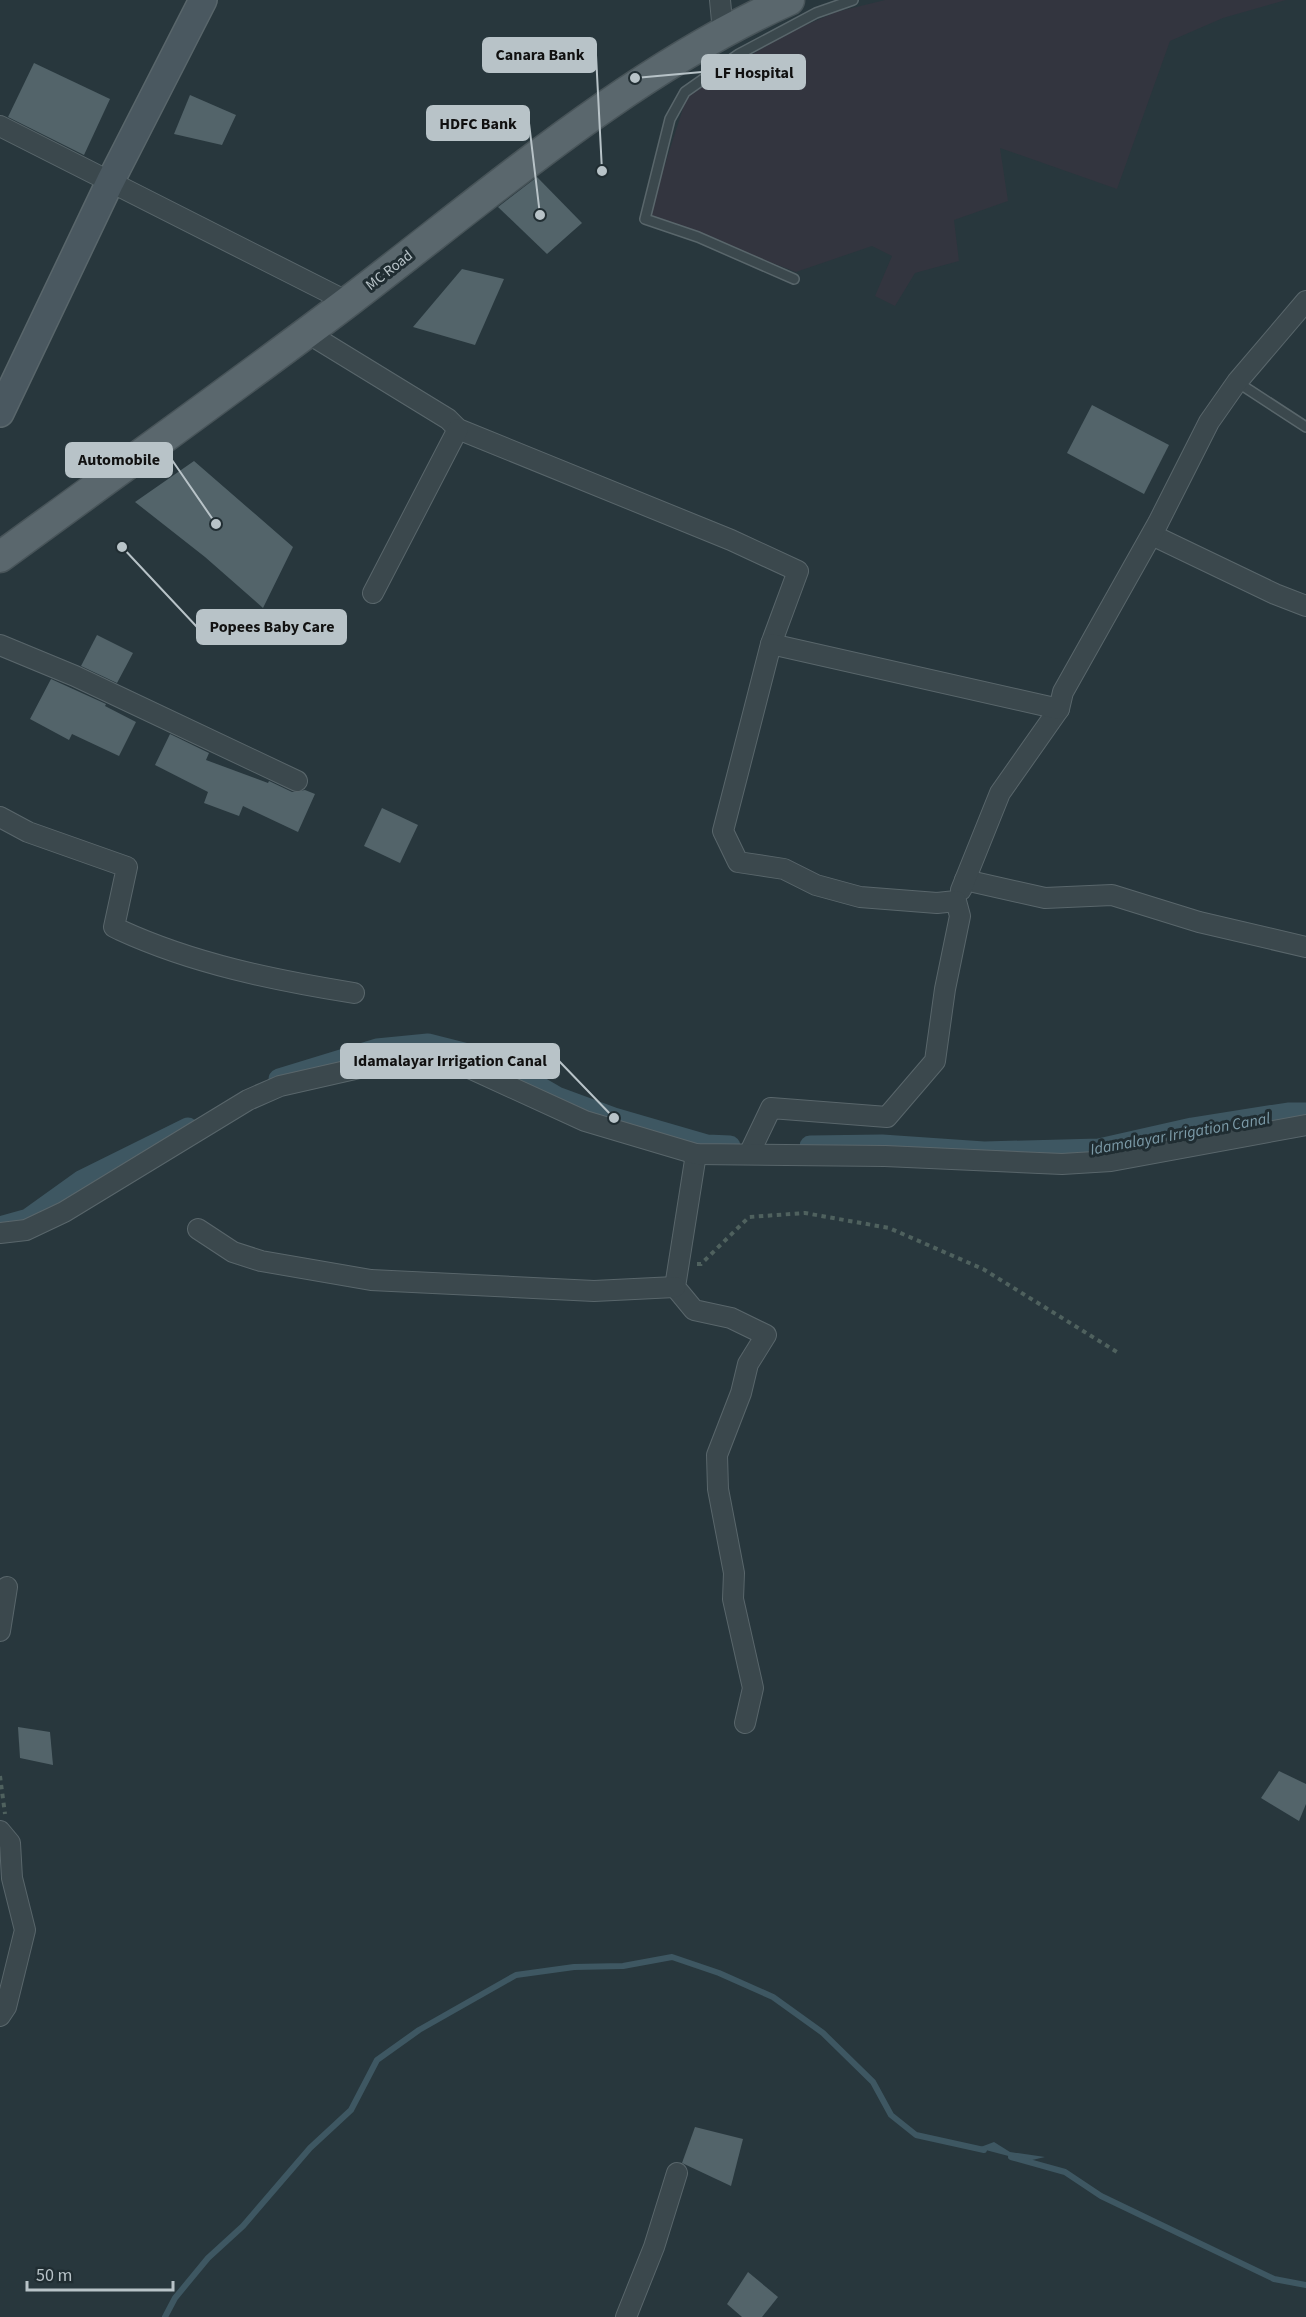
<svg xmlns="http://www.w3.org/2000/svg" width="1306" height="2317" font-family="'Source Sans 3',sans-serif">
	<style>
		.medical { fill: #33353f }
		.water { fill: #3e5762 }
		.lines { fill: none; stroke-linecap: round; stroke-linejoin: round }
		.stream { stroke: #3e5762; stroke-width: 6 }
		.canal { stroke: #3e5762; stroke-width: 21 }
		.building { fill: #53646a }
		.service-casing { stroke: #59666b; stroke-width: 12 }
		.minor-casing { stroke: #59666b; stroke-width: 22 }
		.secondary-casing { stroke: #59666b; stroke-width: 30 }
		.primary-casing { stroke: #485459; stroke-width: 33 }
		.path { stroke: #4f615e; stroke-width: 4; stroke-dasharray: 4.5 4.5; stroke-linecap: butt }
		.service { stroke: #3b484d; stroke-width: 9 }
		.minor { stroke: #3b484d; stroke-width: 20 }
		.secondary { stroke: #4a5860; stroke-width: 27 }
		.primary { stroke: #5a676d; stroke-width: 30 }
		.labels { text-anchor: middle; stroke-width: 6; stroke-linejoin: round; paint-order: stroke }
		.street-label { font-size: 15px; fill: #b8c3c8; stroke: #202d32 }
		.water-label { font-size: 16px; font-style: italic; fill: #7c9ba8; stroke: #202d32 }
		.leader { fill: none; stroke: #b8c3c8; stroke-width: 2 }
		.callout-dot { fill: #b8c3c8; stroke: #202d32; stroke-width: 2 }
		.callout { fill: #b8c3c8; stroke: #b8c3c8; stroke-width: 2 }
		.callout-label { font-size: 16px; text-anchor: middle; font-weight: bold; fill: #111 }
	</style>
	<rect width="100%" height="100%" fill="#28373d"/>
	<polygon class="medical" points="885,0 1286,0 1223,18 1170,41 1117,189 1000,148 1008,201 954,220 959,261 915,273 895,306 875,296 892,256 872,246 796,272 648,217 687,96 783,35 836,12"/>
	<polygon class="water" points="994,2142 1010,2152 1045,2157 1028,2161 978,2148"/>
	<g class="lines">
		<g class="stream">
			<polyline points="1011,2157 1065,2172 1101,2196 1274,2279 1306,2285"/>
			<polyline points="165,2317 175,2298 208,2258 243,2226 310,2148 351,2110 377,2060 419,2030 516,1975 574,1967 623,1966 672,1957 719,1973 773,1997 823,2033 873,2082 891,2115 916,2135 984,2150"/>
		</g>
		<g class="canal">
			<polyline points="279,1079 377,1049 428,1044 495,1061 557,1097 614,1118 707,1145 730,1146"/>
			<polyline points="810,1146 882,1145 984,1152 1099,1149 1192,1128 1288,1113 1306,1113"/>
			<polyline points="0,1227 28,1219 81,1181 188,1128"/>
		</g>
	</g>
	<g class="building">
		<polygon points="34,63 110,99 84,155 8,117"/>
		<polygon points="190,95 236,115 222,145 174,134"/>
		<polygon points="537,177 582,223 547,254 498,207"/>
		<polygon points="462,269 504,279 475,345 413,327"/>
		<polygon points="1092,405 1169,445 1144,494 1067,453"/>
		<polygon points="194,461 293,547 263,608 205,557 135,502"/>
		<polygon points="97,635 133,653 117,683 81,666"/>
		<polygon points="51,679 106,704 105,706 136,722 119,756 72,734 69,740 30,719"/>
		<polygon points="170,734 209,753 206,760 268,783 269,781 292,792 305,790 315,794 298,832 243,806 239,816 204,803 208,792 155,765"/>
		<polygon points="382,808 418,825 400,863 364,846"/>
		<polygon points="18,1727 50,1732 53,1765 20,1758"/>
		<polygon points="1279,1771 1306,1784 1306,1804 1299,1821 1261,1798"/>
		<polygon points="695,2127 743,2139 731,2186 682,2163"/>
		<polygon points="748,2272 778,2297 762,2317 742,2317 727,2304"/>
	</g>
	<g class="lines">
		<defs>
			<g id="service">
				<polyline points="794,279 698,237 645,219 670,119 685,92 739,54 816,13 853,0"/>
				<polyline points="1237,382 1306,427"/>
			</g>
			<g id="minor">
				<polyline points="720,0 723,32"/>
				<polyline points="0,126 348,302"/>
				<polyline points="306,332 448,419 458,429 731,540 798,571 771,644"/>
				<polyline points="1152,535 1275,594 1306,606"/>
				<polyline points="373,593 458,429"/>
				<polyline points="0,645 75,676 297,781"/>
				<path d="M0,817L28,832L127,867L114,927L120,930C194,964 274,980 354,993"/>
				<polyline points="965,880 1045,898 1112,895 1199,922 1306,947"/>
				<polyline points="961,890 1000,793 1059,709"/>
				<polyline points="696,1154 675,1287 694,1310 731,1318 766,1335 748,1364 741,1393 717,1455 718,1489 734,1573 733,1599 753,1688 745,1723"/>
				<polyline points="749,1154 771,1108 887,1117 935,1061 945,989 960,916 956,901 937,903 860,897 816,885 784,869 738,862 723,831 771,644 1059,709 1063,692 1158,523 1209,422 1237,382 1306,301"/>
				<polyline points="198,1229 233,1252 261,1261 371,1280 594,1291 675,1287"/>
				<polyline points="0,1233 26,1230 64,1212 248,1100 280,1086 399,1059 424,1056 454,1061 585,1121 696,1154 885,1156 1062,1164 1111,1161 1306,1125"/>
				<polyline points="0,1631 7,1587"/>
				<polyline points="0,1831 10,1843 12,1878 25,1930 6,2007 0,2016"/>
				<polyline points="626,2317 654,2247 677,2173"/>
			</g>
			<polyline id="secondary" points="0,413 110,182 203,0"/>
			<path id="primary" d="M0,557C116,472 234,388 349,301C486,197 631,70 789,0"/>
		</defs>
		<use href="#service" class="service-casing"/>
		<use href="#minor" class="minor-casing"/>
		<use href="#secondary" class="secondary-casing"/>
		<use href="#primary" class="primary-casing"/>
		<g class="path">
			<polyline points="697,1264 701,1264 749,1217 805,1213 889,1228 983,1269 1117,1352"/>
			<polyline points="0,1776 5,1814"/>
		</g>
		<use href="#service" class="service"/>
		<use href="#minor" class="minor"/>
		<use href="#secondary" class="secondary"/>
		<use href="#primary" class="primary"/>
	</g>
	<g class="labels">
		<g class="street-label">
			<text transform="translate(389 270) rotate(-38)" y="5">MC Road</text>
		</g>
		<g class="water-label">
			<text transform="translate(1180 1133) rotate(-10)" y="6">Idamalayar Irrigation Canal</text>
		</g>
	</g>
	<path class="leader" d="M602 171L596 55M635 78L702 72M540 215L529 123M216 524L172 460M122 547L197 627M614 1118L559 1061"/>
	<g class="callout-dot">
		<circle cx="602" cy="171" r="6"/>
		<circle cx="635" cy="78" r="6"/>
		<circle cx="540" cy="215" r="6"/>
		<circle cx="216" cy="524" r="6"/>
		<circle cx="122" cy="547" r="6"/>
		<circle cx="614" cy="1118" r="6"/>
	</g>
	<g class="callout">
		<rect x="483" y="38" width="113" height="34" rx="6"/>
		<rect x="702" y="55" width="103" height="34" rx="6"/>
		<rect x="427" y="106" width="102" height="34" rx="6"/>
		<rect x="66" y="443" width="106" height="34" rx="6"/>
		<rect x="197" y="610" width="149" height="34" rx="6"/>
		<rect x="341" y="1044" width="218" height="34" rx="6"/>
	</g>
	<g class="callout-label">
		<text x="540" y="60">Canara Bank</text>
		<text x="754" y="78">LF Hospital</text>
		<text x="478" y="129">HDFC Bank</text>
		<text x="119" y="465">Automobile</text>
		<text x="272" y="632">Popees Baby Care</text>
		<text x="450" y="1066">Idamalayar Irrigation Canal</text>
	</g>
	<path d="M27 2281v9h146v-9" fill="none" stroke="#b8c3c8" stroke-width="3"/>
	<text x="36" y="2281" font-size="18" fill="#b8c3c8" stroke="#202d32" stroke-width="4.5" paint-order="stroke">50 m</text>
</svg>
